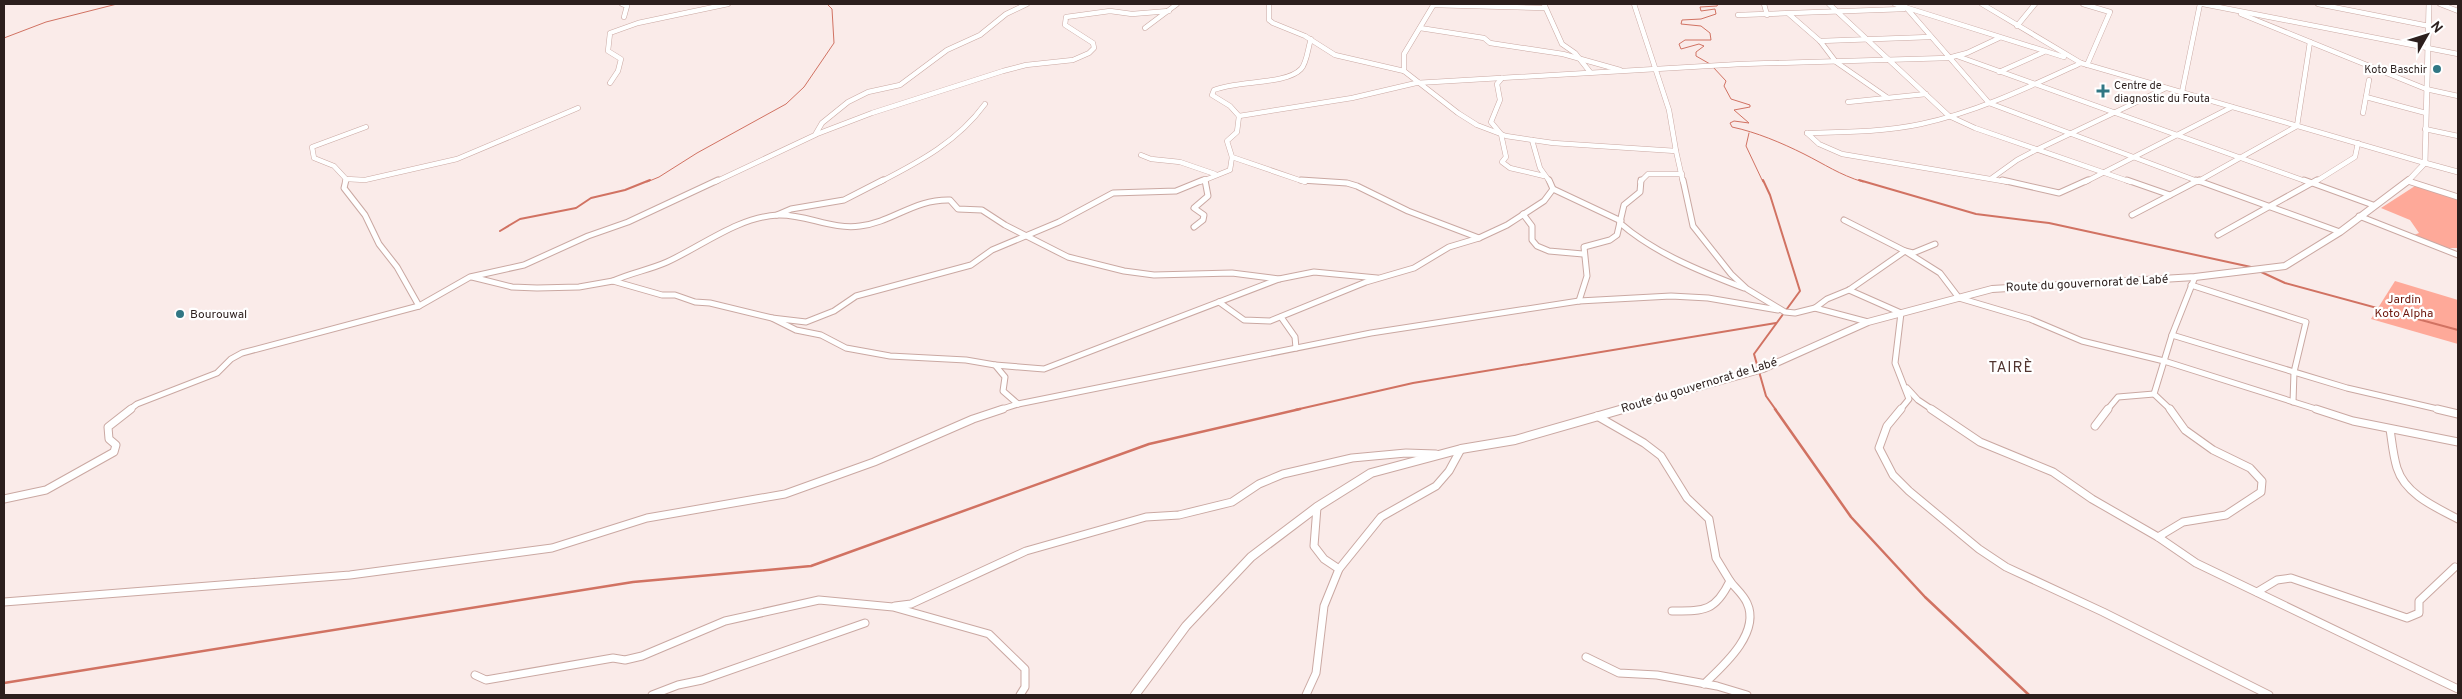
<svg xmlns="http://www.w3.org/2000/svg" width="2462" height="699" font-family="Overpass,sans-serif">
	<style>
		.green { fill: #fea999 }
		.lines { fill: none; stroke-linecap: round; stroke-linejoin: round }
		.stream-far2 { stroke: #d17262; stroke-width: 1 }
		.stream-far1 { stroke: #d17262; stroke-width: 2 }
		.stream { stroke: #d17262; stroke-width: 2.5 }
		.minor-far2-casing { stroke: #caa8a2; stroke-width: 5.5 }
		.minor-far1-casing { stroke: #caa8a2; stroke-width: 7 }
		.minor-casing { stroke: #caa8a2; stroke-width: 9 }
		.tertiary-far2-casing { stroke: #caa8a2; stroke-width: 6 }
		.tertiary-far1-casing { stroke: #caa8a2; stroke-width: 8 }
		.tertiary-casing { stroke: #caa8a2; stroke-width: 10 }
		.minor-far2 { stroke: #fff; stroke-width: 4.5 }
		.minor-far1 { stroke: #fff; stroke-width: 5 }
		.minor { stroke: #fff; stroke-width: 7 }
		.tertiary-far2 { stroke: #fff; stroke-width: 5 }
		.tertiary-far1 { stroke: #fff; stroke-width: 6 }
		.tertiary { stroke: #fff; stroke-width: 8 }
		.poi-dot { fill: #317784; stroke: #fff; stroke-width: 2 }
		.labels { text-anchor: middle; stroke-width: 4.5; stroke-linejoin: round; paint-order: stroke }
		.far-poi-label { font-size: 11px; fill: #2c1f1d; stroke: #fff; text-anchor: end }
		.street-label { font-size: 12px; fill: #2c1f1d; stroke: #fff }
		.park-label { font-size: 12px; fill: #6d170c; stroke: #fff }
		.poi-label { font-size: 12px; fill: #2c1f1d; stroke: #fff; text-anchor: start }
		.quarter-label { font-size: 15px; letter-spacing: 1px; fill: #513530; stroke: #fff }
	</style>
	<rect width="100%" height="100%" fill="#faebe9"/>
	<g class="green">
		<polygon points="2415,186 2458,199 2458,248 2445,248 2414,235 2419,233 2410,220 2381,208"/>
		<polygon points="2395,281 2458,300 2458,344 2371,319"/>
	</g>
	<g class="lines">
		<g class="stream-far2">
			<polyline points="4,38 46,22 117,4"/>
			<polyline points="1710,64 1696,56 1696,52 1704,46 1699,44 1681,49 1679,44 1685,40 1711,40 1710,33 1701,26 1681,24 1682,20 1701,19 1716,14 1715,9 1701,11 1700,7 1717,6 1718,4"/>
			<path d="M1713,67L1726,81L1724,86L1731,99L1750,105V107L1734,110L1749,123L1734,121L1730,123L1732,127C1756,132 1782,143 1804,154C1826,165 1838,174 1863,182"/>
			<polyline points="1749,133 1746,146 1763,182"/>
			<polyline points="647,182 659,177 697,153 786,104 804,87 834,43 832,9 827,4"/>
		</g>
		<g class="stream-far1">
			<polyline points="1763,180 1770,195 1800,291 1754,354 1766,396 1776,410"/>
			<polyline points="1859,180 1976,214 2049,223 2251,267"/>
			<polyline points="500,231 520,219 576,208 591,198 625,190 650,180"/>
			<polyline points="2259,271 2285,283 2458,330"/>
			<polyline points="1295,410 1413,383 1776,323"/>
		</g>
		<g class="stream">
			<polyline points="1775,409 1851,517 1925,597 2029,695"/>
			<polyline points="4,683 633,582 811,566 1149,444 1300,409"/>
		</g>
		<defs>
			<g id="minor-far2">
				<polyline points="622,4 627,6 624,17"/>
				<polyline points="1269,4 1269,20 1273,23 1305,36 1335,55 1404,71"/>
				<polyline points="1434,4 1404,54 1404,71 1458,113 1477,125 1506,136 1553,143 1676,151 1669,110 1634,4"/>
				<polyline points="1544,4 1562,44 1575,53 1590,72"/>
				<polyline points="1764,4 1767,15"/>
				<polyline points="1829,4 1949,116 1975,128 2131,182"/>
				<polyline points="1895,4 2064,57"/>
				<polyline points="1903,4 1989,103 2200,182"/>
				<polyline points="1982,4 2081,63 2425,163"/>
				<polyline points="2083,4 2110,12 2087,65"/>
				<polyline points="2203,4 2458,54"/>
				<polyline points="2318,4 2429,26"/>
				<polyline points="2440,4 2458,11"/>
				<polyline points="1433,5 1545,8"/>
				<polyline points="1789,14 1820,41 1836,62 1888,98"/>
				<polyline points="2241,14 2426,89 2458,96"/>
				<polyline points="1738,15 1904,9"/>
				<polyline points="2017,26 2035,4"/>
				<polyline points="1145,28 1177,4"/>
				<polyline points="1420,28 1484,38 1490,43 1563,54 1620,70"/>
				<polyline points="1820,41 1930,37"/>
				<polyline points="1957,56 2308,182"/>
				<polyline points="1999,72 2044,52"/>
				<polyline points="1502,78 1497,84 1500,100 1491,122 1501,134 1506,157 1502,162 1510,168 1544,176"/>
				<polyline points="610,83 618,71 621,59 608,51 610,33 638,23 728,4"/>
				<polyline points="2182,92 2200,4"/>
				<polyline points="2366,97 2426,113"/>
				<polyline points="1848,102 1926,94"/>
				<polyline points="2363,113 2369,80"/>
				<path d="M1239,116L1230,106L1212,95L1214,90C1237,80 1286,85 1301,69C1307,63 1308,47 1311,39"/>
				<polyline points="2425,129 2458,136"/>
				<polyline points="1807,133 1819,144 1842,154 2008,182"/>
				<path d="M1807,133C1845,132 1884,132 1921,124C1977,112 2029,87 2081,63"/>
				<polyline points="817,134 872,113 1003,71 1026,65 1073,60 1089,53 1094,48 1093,43 1065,25 1066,17 1110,11 1132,14 1169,11"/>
				<polyline points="1532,140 1540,168 1550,182"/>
				<polyline points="1676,151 1683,182"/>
				<polyline points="1141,155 1151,159 1180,162 1215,174"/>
				<polyline points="1232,157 1305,182"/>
				<polyline points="1992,178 2017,160 2036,150 2166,88"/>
				<polyline points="346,179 365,180 457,159 578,108"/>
				<polyline points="1205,179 1205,182"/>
				<polyline points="345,182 346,179 334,166 314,158 312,147 366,127"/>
				<polyline points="715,182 815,135 822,123 848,102 868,92 900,85 947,50 980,35 1006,14 1027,4"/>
				<path d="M880,182C921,161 958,141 985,104"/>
				<polyline points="1200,182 1230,170 1232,157 1227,141 1237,132 1239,116 1352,98 1416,83 1741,64 1948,58 1967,53 1999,38"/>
				<polyline points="1640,182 1648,174 1682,174"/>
				<polyline points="2085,182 2232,107"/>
				<polyline points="2197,182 2297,126 2310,42"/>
				<polyline points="2315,182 2355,157 2358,143"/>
			</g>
			<g id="minor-far1">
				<polyline points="346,180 344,188 365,215 379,244 397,267 419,306"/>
				<polyline points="1301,180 1347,183 1357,186 1408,211 1479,238"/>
				<polyline points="1683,180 1693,226 1731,274 1747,289 1785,312 1795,313 1815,308 1868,322"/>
				<polyline points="2002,180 2059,193 2088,180"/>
				<polyline points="2127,180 2170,195"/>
				<polyline points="2196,180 2340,232"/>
				<polyline points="2304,180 2373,205"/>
				<polyline points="2408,181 2458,197"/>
				<polyline points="1553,189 1621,221"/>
				<polyline points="1523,214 1532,226 1532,240 1537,246 1549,251 1583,254"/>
				<polyline points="777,215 791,209 844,200 883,180"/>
				<polyline points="2132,215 2199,180"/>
				<polyline points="2359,216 2458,255"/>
				<polyline points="1844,220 1905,251 1940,273 1959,298 2030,319 2082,341 2164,361 2319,410"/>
				<path d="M1620,223C1654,253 1702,272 1744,288"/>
				<polyline points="1194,227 1203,220 1204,215 1194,208 1208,196 1205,180"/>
				<polyline points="2218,235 2317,180"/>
				<polyline points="472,277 512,287 537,288 579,287 613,281 662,295 675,295 695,302 710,303 772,318 796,330 821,335 846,348 890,356 966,360 995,365 1005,377 1003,391 1018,404"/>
				<path d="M613,281C630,273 649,270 667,262C702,246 738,217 778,215C806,214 832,230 860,226C893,222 914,199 950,200L958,209L982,210L1005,225L1068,257L1124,271L1154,275L1232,273L1279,279"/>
				<polyline points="2191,285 2306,322 2294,372 2293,402"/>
				<polyline points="1849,290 1901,313 1895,363 1909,399 1900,410"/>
				<polyline points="1579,301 1587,276 1584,247 1610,240 1617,235 1624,205 1640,192 1641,180"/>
				<polyline points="1219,302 1244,320 1270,321 1366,282 1414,268 1449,247 1479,238 1507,225 1544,201 1553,189 1549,180"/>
				<polyline points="1815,308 1827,299 1849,290 1905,251 1913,253 1935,244"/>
				<polyline points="1281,317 1295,337 1296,348"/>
				<polyline points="772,318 806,322 834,311 856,296 971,265 992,250 1059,222 1113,193 1176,191 1203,180"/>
				<polyline points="2172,335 2347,388 2442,410"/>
				<polyline points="995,365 1044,369 1279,279 1314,272 1377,278"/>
				<polyline points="1907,388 1918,400 1933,410"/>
				<polyline points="129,410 137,404 217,373 231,359 242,353 419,306 470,277 524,265 588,236 628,222 718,180"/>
				<polyline points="999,410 1018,404 1371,333 1579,301 1671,296 1708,298 1778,310"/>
				<polyline points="2107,410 2118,397 2154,394"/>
				<polyline points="2171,410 2154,394 2172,335 2195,277"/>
			</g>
			<g id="minor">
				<polyline points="1901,409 1887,426 1879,448 1893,475 1909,491 1979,549 2006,567 2103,612 2269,695"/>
				<polyline points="1931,409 1980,442 2053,472 2092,499 2158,537 2196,563 2458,689"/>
				<polyline points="2316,409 2353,421 2458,442"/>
				<polyline points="2437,409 2458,414"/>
				<polyline points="1597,416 1644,443 1661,456 1687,498 1709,519 1716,558 1730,581"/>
				<polyline points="2095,426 2108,409"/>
				<path d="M2390,429C2392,442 2393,455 2397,468C2405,494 2435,507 2458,519"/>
				<polyline points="4,499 46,490 114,452 116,445 109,439 108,427 131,409"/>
				<polyline points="1317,507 1314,546 1324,559 1339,569"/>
				<polyline points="2158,537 2183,522 2226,515 2261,492 2262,481 2250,468 2213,450 2185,430 2170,409"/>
				<polyline points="2257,592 2277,580 2291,578 2407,618 2419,613 2419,601 2455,567"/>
				<polyline points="4,602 350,575 552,548 647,518 785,494 874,462 973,419 1003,409"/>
				<polyline points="895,606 911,604 1026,551 1146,517 1179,515 1232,502 1259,484 1283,474 1352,458 1406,453 1436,454"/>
				<path d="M1672,611C1704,611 1715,612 1730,581C1735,588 1743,594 1747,603C1761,633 1723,666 1704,684"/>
				<polyline points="1586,657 1619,673 1657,675 1717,686 1747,695"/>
				<polyline points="475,675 486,680 613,658 625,660 642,656 725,621 819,600 893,607 989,634 1025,669 1025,687 1020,695"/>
				<polyline points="652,695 678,685 702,680 865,623"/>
				<polyline points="1306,695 1316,673 1324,606 1339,569 1381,517 1436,486 1449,471 1461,449"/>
			</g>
			<g id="tertiary-far2">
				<polyline points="2425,163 2458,172"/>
				<polyline points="2407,182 2425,163 2429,4"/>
			</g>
			<polyline id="tertiary-far1" points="1619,410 1763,369 1868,322 1992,289 2195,277 2285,266 2340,232 2409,180"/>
			<polyline id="tertiary" points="1135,695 1186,626 1251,557 1317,507 1371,473 1461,449 1515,440 1623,409"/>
		</defs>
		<use href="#minor-far2" class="minor-far2-casing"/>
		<use href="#minor-far1" class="minor-far1-casing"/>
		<use href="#minor" class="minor-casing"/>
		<use href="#tertiary-far2" class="tertiary-far2-casing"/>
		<use href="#tertiary-far1" class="tertiary-far1-casing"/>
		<use href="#tertiary" class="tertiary-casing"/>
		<use href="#minor-far2" class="minor-far2"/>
		<use href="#minor-far1" class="minor-far1"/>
		<use href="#minor" class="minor"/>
		<use href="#tertiary-far2" class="tertiary-far2"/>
		<use href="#tertiary-far1" class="tertiary-far1"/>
		<use href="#tertiary" class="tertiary"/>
	</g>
	<g class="poi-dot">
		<circle cx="2437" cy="69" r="5"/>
		<path d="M2100.5 83.5h5v5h5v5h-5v5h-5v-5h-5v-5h5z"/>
		<circle cx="180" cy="314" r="5"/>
	</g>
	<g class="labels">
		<g class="far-poi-label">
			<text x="2427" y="73">Koto Baschir</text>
			<text x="2114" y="89" text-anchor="start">Centre de<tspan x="2114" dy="13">diagnostic du Fouta</tspan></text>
		</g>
		<g class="street-label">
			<text transform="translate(2087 283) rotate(-3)" y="4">Route du gouvernorat de Labé</text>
			<text transform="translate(1699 385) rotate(-17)" y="4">Route du gouvernorat de Labé</text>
		</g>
		<g class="park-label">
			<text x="2404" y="303">Jardin<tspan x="2404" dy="14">Koto Alpha</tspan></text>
		</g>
		<g class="poi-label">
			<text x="190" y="318">Bourouwal</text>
		</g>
		<g class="quarter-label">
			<text x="2011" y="372">TAIRÈ</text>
		</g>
	</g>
	<rect width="2462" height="699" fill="none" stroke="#2c1f1d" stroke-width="10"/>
	<g transform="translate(2427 35) rotate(51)" stroke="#ffffff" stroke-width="4" paint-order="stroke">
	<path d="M0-4L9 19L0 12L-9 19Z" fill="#2c1f1d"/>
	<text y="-8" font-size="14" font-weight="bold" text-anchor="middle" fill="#2c1f1d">N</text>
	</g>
</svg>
